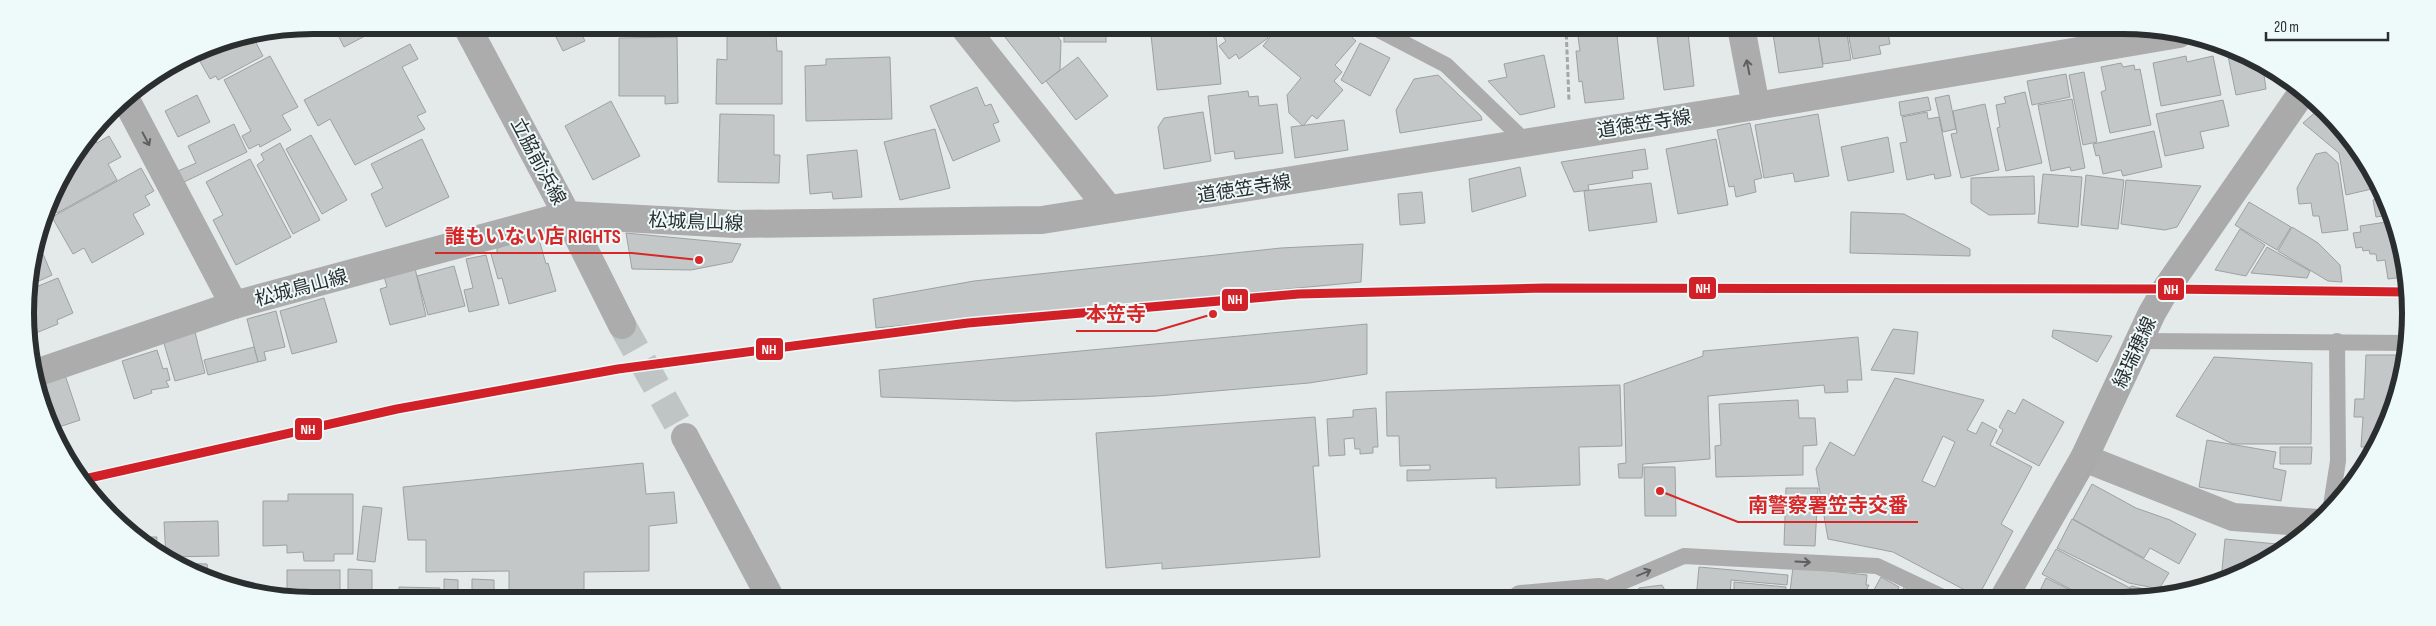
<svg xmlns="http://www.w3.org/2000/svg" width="2436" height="626" font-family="'Sofia Sans Condensed','Noto Sans JP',sans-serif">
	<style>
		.building { fill: #c3c7c7; stroke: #9da1a2; fill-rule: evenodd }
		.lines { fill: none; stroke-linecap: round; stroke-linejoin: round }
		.tertiary-tunnel { stroke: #bfc4c4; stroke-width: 28; stroke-dasharray: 28 14; stroke-linecap: butt }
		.path { stroke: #a5a6a6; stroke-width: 3; stroke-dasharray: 5 2.5; stroke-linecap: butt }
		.service { stroke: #abacab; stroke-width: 16 }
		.minor { stroke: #abacab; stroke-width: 28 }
		.tertiary { stroke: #abacab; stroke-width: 28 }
		.secondary { stroke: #a9aaa9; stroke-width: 28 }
		.rail-1-casing { stroke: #eef9fa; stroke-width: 12 }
		.rail-1 { stroke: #d12027; stroke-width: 9 }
		.oneway { stroke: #5e6060 }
		.labels { text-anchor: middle; stroke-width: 4; stroke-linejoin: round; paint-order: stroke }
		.street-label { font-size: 19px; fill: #2a2e2e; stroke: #eef9fa }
		.rim { fill: none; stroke: #2a2e2e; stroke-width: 6 }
		.leader { fill: none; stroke: #d62828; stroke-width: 2 }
		.callout-dot { fill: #d62828; stroke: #eef9fa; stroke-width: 2 }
		.callout-label { font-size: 20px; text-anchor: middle; font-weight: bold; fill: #d62828; stroke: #eef9fa; stroke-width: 4; stroke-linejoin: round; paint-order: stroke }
		.line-badge { stroke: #eef9fa; stroke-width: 2 }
		.badge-label { font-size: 14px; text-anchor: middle; font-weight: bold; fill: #fff }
	</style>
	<rect width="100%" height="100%" fill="#e4e9e9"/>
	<g class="building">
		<polygon points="333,25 386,25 344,47"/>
		<polygon points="559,25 577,25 585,41 563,51 552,29"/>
		<polygon points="614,25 669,25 668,35 613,33"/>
		<polygon points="1009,26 1049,26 1061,41 1060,70 1042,84 1001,32"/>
		<rect x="1064" y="26" width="42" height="16"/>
		<polygon points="1150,26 1215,26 1221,84 1157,90"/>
		<polygon points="1234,26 1259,26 1268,38 1239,59 1236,54 1229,59 1219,46 1226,41 1222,35"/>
		<polygon points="1271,26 1340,26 1356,41 1335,65 1342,72 1334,81 1343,90 1317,119 1312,115 1303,126 1289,113 1287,95 1301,78 1263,46 1270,37 1265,33"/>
		<polygon points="1594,27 1616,27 1624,99 1585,103 1582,81 1579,82 1576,51 1580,51 1577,29"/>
		<polygon points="1772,27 1817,27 1823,67 1779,73"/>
		<polygon points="1817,27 1846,27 1851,60 1823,64"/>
		<polygon points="1847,27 1887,27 1890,44 1879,46 1881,54 1853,59"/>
		<polygon points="1688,33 1694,86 1664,90 1657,37"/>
		<polygon points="727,35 776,35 777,51 782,51 782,104 716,104 717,59 727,60"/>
		<polygon points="253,37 263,56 218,80 216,76 210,79 198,58 193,60 190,55 203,47"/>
		<polygon points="677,37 678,103 665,104 665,96 619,96 619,38"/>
		<polygon points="1360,43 1390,58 1370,96 1341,80"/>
		<polygon points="410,44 418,59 402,67 426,112 417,116 425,129 355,165 330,119 318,126 304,100"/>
		<polygon points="2227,51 2267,64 2277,73 2264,75 2266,89 2236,95"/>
		<polygon points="1544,55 1555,107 1520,115 1488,81 1507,77 1504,64"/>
		<polygon points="270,56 298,107 282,115 291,130 260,147 259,144 249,149 242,136 251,131 224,80"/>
		<polygon points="2186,56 2187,62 2213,56 2221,95 2161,106 2153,63"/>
		<polygon points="890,57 892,119 806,121 805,66 826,65 826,59"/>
		<polygon points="1078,57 1108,96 1076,120 1046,81"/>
		<polygon points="2121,63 2123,67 2134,65 2135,70 2140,69 2151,125 2110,133 2101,92 2106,90 2101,67"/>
		<polygon points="2084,72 2097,142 2083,145 2069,75"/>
		<polygon points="2066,74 2070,97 2032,105 2027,81"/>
		<polygon points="1438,75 1481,116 1482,120 1400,133 1396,110 1414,79"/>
		<polygon points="977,87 985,106 991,104 999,122 993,124 1000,141 953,161 930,106"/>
		<polygon points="1248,91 1249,97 1258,96 1259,106 1277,104 1283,153 1235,159 1234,151 1215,154 1208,96"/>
		<polygon points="2025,92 2042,163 2006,171 1997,128 2000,127 1996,105 2006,103 2004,97"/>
		<polygon points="197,95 210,122 178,137 165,111"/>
		<polygon points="1949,95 1956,129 1943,132 1935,98"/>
		<polygon points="1928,97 1931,110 1901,116 1899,102"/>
		<polygon points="2072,99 2085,168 2071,171 2070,167 2051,171 2038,105"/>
		<polygon points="2223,100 2229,126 2200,132 2204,148 2165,156 2156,114"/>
		<polygon points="611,101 640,156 593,180 565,126"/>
		<polygon points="1985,104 1999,170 1961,178 1951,134 1957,133 1953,111"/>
		<polygon points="2319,109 2352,138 2376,188 2346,195 2339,153 2303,123"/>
		<polygon points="1203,112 1211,161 1164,169 1158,127 1164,118"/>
		<polygon points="1927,112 1928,119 1939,117 1951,176 1935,179 1934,174 1907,180 1900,143 1907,142 1902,117"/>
		<polygon points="720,114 774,115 774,155 780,155 779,183 718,182"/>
		<polygon points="1818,114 1829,176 1795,182 1793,173 1764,178 1755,125"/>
		<polygon points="1344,120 1348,150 1295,158 1291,127"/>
		<polygon points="1750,123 1762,178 1754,180 1756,192 1736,197 1734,186 1729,187 1717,130"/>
		<polygon points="234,124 247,152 184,182 178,171 196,163 188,146"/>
		<polygon points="935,129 950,188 900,200 884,142"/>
		<polygon points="2154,131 2162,167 2123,176 2121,170 2103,174 2099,155 2096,156 2093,144"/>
		<polygon points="311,135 347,200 322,214 286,149"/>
		<polygon points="92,136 97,143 109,136 121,157 108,164 117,180 57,213 50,202 55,185"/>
		<polygon points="1888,137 1894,172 1848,181 1841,147"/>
		<polygon points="422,139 449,197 386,227 371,194 383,188 371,164"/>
		<polygon points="1716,139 1728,205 1678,214 1666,149"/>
		<polygon points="280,143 320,220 293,234 257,165 264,160 261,154"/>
		<polygon points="1645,149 1648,169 1632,171 1633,178 1588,185 1589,190 1574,192 1561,162"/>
		<polygon points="857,150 862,197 833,199 832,192 810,194 807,155"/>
		<polygon points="2326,152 2338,163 2348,230 2322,233 2319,216 2313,216 2311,203 2299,204 2297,188 2316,154"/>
		<polygon points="250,159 291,237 236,265 213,220 223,215 206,182"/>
		<polygon points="1520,167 1526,196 1472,212 1469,179"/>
		<polygon points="141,168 154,191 145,196 150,205 133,214 144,234 92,263 84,248 73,254 52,217"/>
		<polygon points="2043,174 2082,177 2078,227 2038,223"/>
		<polygon points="2086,175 2124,180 2118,229 2081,225"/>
		<polygon points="2034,176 2035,214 1989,215 1971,203 1971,178"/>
		<polygon points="2126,180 2201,186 2177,227 2165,230 2121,224"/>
		<polygon points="1651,183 1657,222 1589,231 1584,191"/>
		<polygon points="1422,192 1425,223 1400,225 1398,194"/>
		<polygon points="2381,197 2391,218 2384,220 2383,216 2376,217 2373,200"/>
		<polygon points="2249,202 2291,227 2277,250 2235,225"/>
		<polygon points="1851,212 1904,214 1970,249 1970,256 1850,253"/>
		<polygon points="2393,221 2401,239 2404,277 2388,279 2385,260 2377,261 2376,254 2370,254 2369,250 2363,251 2362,247 2356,248 2353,233 2361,232 2360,226"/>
		<polygon points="2292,227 2318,243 2340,265 2342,282 2328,281 2278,251"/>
		<polygon points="2240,229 2265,245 2246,276 2215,270"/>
		<polygon points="626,233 741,244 732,262 691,270 632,269"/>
		<polygon points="538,236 546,264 548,263 556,291 509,304 502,278 498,279 491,254 497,252 497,248"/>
		<polygon points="1363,244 1361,282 876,328 873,299 974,281 1281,248"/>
		<polygon points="40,247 52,275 28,286 38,248"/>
		<polygon points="2267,247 2310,271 2307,278 2251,273"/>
		<polygon points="486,255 499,305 469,312 464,290 473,288 466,259"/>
		<polygon points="454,266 465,306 428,315 417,276"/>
		<polygon points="415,268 426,316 390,325 380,289 387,287 384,276"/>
		<polygon points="58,278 73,313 57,320 58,324 31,335 26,291"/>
		<polygon points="324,298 337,342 292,354 280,311"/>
		<polygon points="276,311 285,347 264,352 266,360 258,362 247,319"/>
		<polygon points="1367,324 1367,374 1309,383 1157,396 1086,399 1015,401 881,397 879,370"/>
		<polygon points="1893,329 1918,332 1914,374 1871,370"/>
		<polygon points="2053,330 2112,336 2097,362 2052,337"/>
		<polygon points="195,332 205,373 175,381 163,340"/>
		<polygon points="1858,337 1862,380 1847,380 1848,392 1825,393 1824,385 1708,396 1710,459 1643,464 1642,478 1619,478 1618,464 1626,463 1624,384 1703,356 1703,351"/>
		<polygon points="254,347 258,362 208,375 204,360"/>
		<polygon points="157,350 163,369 167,368 170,380 166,381 169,387 151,390 152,393 134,399 122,361"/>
		<polygon points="2366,355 2407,355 2381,441 2371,454 2370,447 2361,447 2363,417 2354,417 2355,399 2364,399"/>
		<polygon points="2214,357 2312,363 2311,444 2233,444 2176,416"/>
		<polygon points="65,375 80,420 53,429 40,405 37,384"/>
		<path d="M1895,378L1984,400L1967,430L1976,434L1982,422L1997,430L1990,445L2032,467L2001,524L2013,531L1978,597L1893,552L1828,539L1816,469L1830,442L1854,456ZM1943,436L1955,442L1935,487L1922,481Z"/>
		<polygon points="1620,385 1622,446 1579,447 1580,485 1496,488 1496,478 1407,481 1407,470 1430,470 1430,465 1400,466 1399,436 1387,436 1386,392"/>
		<polygon points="2023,399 2064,422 2039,466 1996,443 2003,430 1999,427 2008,410 2015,414"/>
		<polygon points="1798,400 1799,418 1815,418 1817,445 1803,446 1803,475 1716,477 1715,446 1721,445 1719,404"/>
		<polygon points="1376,408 1378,447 1373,447 1373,453 1360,454 1360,449 1355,449 1354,438 1344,439 1345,455 1329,456 1327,419 1353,417 1353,410"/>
		<polygon points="1315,417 1319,466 1313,466 1320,557 1162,569 1162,563 1106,568 1096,433"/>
		<polygon points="2207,440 2276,452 2273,468 2286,471 2281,501 2199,487"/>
		<polygon points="2280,447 2312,447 2311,464 2280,464"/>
		<polygon points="643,463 646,494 674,492 677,523 649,526 649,571 584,572 584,599 509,599 509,571 426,572 426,540 408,540 403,487"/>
		<polygon points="1644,467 1675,467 1676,516 1645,516"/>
		<polygon points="2092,484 2136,508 2170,520 2196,534 2179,564 2150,548 2144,558 2073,519"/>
		<polygon points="1786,488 1818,488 1815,546 1784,545"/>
		<polygon points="288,494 353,494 353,554 334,554 334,561 304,561 303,552 287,553 287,545 263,546 263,501 288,501"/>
		<polygon points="363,506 382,508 375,562 357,560"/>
		<polygon points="2072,519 2169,573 2159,589 2129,583 2057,548"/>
		<polygon points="218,521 219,556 166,557 164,522"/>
		<polygon points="140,537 157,537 156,552"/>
		<polygon points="2225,539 2287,545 2250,571 2221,580"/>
		<polygon points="2056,549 2130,588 2128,599 2089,599 2042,574"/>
		<polygon points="171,563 207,564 209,576"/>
		<polygon points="1699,567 1788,575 1787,585 1731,580 1730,599 1696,599"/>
		<polygon points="1793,567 1867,575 1866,585 1869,585 1862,599 1789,599"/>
		<polygon points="348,569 372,570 372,592 348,591"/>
		<rect x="287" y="570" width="53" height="28"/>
		<polygon points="1881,577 1899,587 1893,599 1869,599"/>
		<polygon points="2046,578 2074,592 2070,599 2036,599"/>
		<polygon points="444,579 458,580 458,599 444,599"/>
		<polygon points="472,579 494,580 494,599 472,599"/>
		<polygon points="1734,582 1786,587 1785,599 1734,599"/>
		<polygon points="1662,585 1670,599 1628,599 1639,588"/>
		<polygon points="2131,586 2158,592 2156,599 2129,599"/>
		<polygon points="399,587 440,588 440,599 399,598"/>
		<polygon points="1904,587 1925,599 1898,599"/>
		<polygon points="358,594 394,595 394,598 358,598"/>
	</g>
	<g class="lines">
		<polyline class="tertiary-tunnel" points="622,325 685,437"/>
		<g class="path">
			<polyline points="1566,27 1569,101"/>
			<polyline points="1682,599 1682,589"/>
		</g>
		<g class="service">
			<polyline points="1371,26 1446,65 1527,143"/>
			<polyline points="2138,341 2408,343"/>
			<polyline points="2330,512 2338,461 2337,341"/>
			<polyline points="1599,592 1684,556 1877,566 1947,599"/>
		</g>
		<g class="minor">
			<polyline points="963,26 1109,209"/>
			<polyline points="1741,27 1756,106"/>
			<polyline points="124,96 234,305"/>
			<polyline points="36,373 234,305 567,215 735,224 1042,220 1756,106 2179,34"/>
			<polyline points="2084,458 2233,517 2318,523"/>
			<polyline points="1521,599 1599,592 1599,599"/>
		</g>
		<g class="tertiary">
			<polyline points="466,25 567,215 622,325"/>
			<polyline points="685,437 771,599"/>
		</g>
		<polyline class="secondary" points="2003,599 2084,458 2152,313 2166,289 2301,94"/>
		<defs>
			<polyline id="rail-1" points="80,480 397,409 618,369 968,323 1299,294 1544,288 2166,289 2405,292"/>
		</defs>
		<use href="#rail-1" class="rail-1-casing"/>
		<use href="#rail-1" class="rail-1"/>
	</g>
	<defs><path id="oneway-shaft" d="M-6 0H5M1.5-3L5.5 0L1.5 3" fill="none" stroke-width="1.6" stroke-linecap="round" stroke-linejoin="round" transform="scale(1.25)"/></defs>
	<g class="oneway">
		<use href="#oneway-shaft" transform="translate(1748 67) rotate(-101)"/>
		<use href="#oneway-shaft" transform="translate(146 139) rotate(62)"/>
		<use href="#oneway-shaft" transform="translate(1803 562) rotate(3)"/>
		<use href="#oneway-shaft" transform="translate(1644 573) rotate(-23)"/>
	</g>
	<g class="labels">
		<g class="street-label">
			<text transform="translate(1644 123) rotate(-9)" y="7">道徳笠寺線</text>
			<text transform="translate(539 161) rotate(62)" y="7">立脇前浜線</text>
			<text transform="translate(1244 188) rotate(-9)" y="7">道徳笠寺線</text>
			<text transform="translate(696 221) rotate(2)" y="7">松城鳥山線</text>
			<text transform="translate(301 287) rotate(-15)" y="7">松城鳥山線</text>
			<text transform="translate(2134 352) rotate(-65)" y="7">緑瑞穂線</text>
		</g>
	</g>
	<path d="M0 0H2436V626H0ZM313 34H2123A279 279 0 0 1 2402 313V313A279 279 0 0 1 2123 592H313A279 279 0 0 1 34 313V313A279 279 0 0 1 313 34Z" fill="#eef9fa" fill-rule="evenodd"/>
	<path class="rim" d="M313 34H2123A279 279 0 0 1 2402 313V313A279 279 0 0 1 2123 592H313A279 279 0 0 1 34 313V313A279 279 0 0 1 313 34Z"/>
	<path class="leader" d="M699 260L632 253H435M1213 314L1156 331H1076M1660 491L1738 522H1918"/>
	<g class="callout-dot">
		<circle cx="699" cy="260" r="5"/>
		<circle cx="1213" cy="314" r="5"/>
		<circle cx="1660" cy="491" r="5"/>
	</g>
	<g class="callout-label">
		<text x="533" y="243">誰もいない店 RIGHTS</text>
		<text x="1116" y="321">本笠寺</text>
		<text x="1828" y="512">南警察署笠寺交番</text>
	</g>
	<g class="line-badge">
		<rect x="1688" y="276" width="29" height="24" rx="5" fill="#d12027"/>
		<rect x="2157" y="277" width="28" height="24" rx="5" fill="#d12027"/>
		<rect x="1221" y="288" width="28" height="24" rx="5" fill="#d12027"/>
		<rect x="755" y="337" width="29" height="24" rx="5" fill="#d12027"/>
		<rect x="294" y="417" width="29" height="24" rx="5" fill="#d12027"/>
	</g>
	<g class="badge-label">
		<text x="1703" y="293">NH</text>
		<text x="2171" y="294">NH</text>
		<text x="1235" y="304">NH</text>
		<text x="769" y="354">NH</text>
		<text x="308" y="434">NH</text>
	</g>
	<path d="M2266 32v8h122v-8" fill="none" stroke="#2a2e2e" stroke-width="2.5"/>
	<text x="2274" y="32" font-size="15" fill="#2a2e2e" stroke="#eef9fa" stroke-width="4" paint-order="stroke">20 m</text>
</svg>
